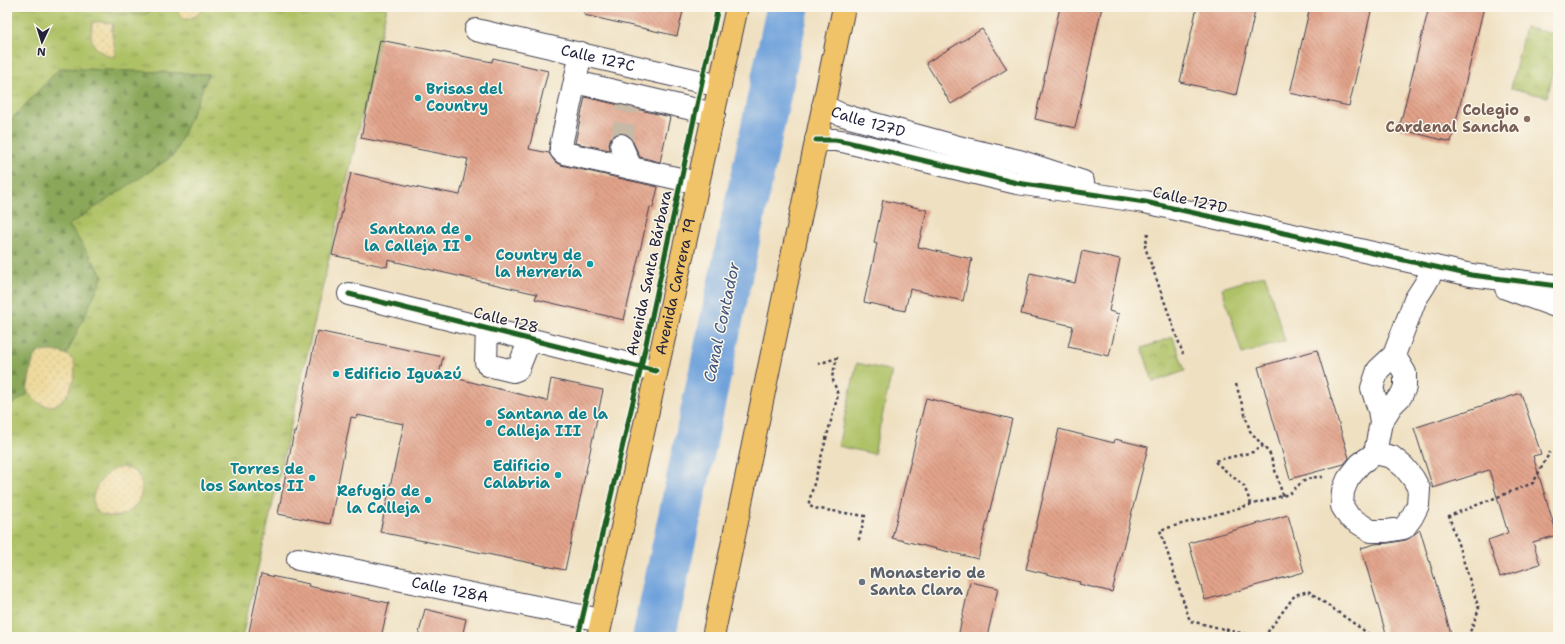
<svg xmlns="http://www.w3.org/2000/svg" width="1565" height="644" font-family="'Shantell Sans',sans-serif">
	<style>
		.grass { fill: url(#grass-tufts); stroke: #687250 }
		.forest { fill: url(#forest-firs); stroke: #56644a }
		.sand { fill: url(#sand-dots); stroke: #887e6c }
		.park { fill: url(#park-crowns); stroke: #687250 }
		.garden { fill: #aec165; stroke: #687250 }
		.lines { fill: none; stroke-linecap: round; stroke-linejoin: round }
		.river { stroke: #6fa2db; stroke-width: 43 }
		.building { fill: url(#building-back-hatch) }
		.minor-tunnel { stroke: #c6baa6; stroke-width: 22; stroke-dasharray: 22 11; stroke-linecap: butt }
		.minor-casing { stroke: #413e4f; stroke-width: 24 }
		.major-casing { stroke: #413e4f; stroke-width: 24 }
		.path { stroke: #413e4f; stroke-width: 2.5; stroke-dasharray: 3 3; stroke-linecap: butt }
		.minor { stroke: #fff; stroke-width: 22 }
		.major { stroke: #f0c369; stroke-width: 22 }
		.cycleway-casing { stroke: #fbf7ec; stroke-width: 8 }
		.cycleway { stroke: #1b5e20; stroke-width: 5 }
		.culture-dot { fill: #0f9aa8; stroke: #fbf7ec; stroke-width: 1.5 }
		.education-dot { fill: #8d6e63; stroke: #fbf7ec; stroke-width: 1.5 }
		.worship-dot { fill: #6b7280; stroke: #fbf7ec; stroke-width: 1.5 }
		.labels { text-anchor: middle; stroke-width: 3; stroke-linejoin: round; paint-order: stroke }
		.street-label { font-size: 15px; fill: #22223b; stroke: #fbf7ec }
		.culture-label { font-size: 15px; font-weight: bold; fill: #0d838f; stroke: #fbf7ec; text-anchor: end }
		.education-label { font-size: 15px; font-weight: bold; fill: #785e54; stroke: #fbf7ec; text-anchor: end }
		.worship-label { font-size: 15px; font-weight: bold; fill: #5b616d; stroke: #fbf7ec; text-anchor: start }
		.water-label { font-size: 16px; font-style: italic; fill: #41557b; stroke: #fbf7ec }
	</style>
	<defs>
		<pattern id="grass-tufts" width="24" height="20" patternUnits="userSpaceOnUse"><rect width="24" height="20" fill="#aec165"/><path d="M3 7l-1-3M5 7V3M7 7l1-3M15 17l-1-3M17 17v-4M19 17l1-3" fill="none" stroke="#8d9c54"/></pattern>
		<pattern id="forest-firs" width="22" height="20" patternUnits="userSpaceOnUse"><rect width="22" height="20" fill="#8aa75a"/><path d="M5 1l3.5 6h-7zM16 11l3.5 6h-7z" fill="#70884c"/></pattern>
		<pattern id="sand-dots" width="8" height="8" patternUnits="userSpaceOnUse"><rect width="8" height="8" fill="#eeda9e"/><path d="M2 2h.1M6 6h.1" fill="none" stroke="#ccbb89" stroke-width="1.8" stroke-linecap="round"/></pattern>
		<pattern id="park-crowns" width="20" height="18" patternUnits="userSpaceOnUse"><rect width="20" height="18" fill="#aec165"/><path d="M2 6a3 3 0 1 1 6 0M12 15a3 3 0 1 1 6 0" fill="none" stroke="#8d9c54"/></pattern>
		<pattern id="building-back-hatch" width="6" height="6" patternUnits="userSpaceOnUse"><rect width="6" height="6" fill="#e2a38a"/><path d="M-1 5l2 2M0 0l6 6M5-1l2 2" fill="none" stroke="#b78472"/></pattern>
	</defs>
	<rect width="100%" height="100%" fill="#fbf7ec"/>
	<filter id="ink" filterUnits="userSpaceOnUse"><feTurbulence type="fractalNoise" baseFrequency=".025" numOctaves="2"/><feDisplacementMap in="SourceGraphic" scale="8" xChannelSelector="R" yChannelSelector="G"/><feConvolveMatrix kernelMatrix="1 2 1 2 8 2 1 2 1" color-interpolation-filters="sRGB"/></filter>
	<filter id="wash" filterUnits="userSpaceOnUse"><feTurbulence type="fractalNoise" baseFrequency=".012" numOctaves="4" result="noise"/><feDisplacementMap in="SourceGraphic" scale="16" xChannelSelector="R" yChannelSelector="G"/><feGaussianBlur stdDeviation="0.9" result="paint"/><feColorMatrix in="noise" values="0 0 0 0 0 0 0 0 0 0 0 0 0 0 0 0 0 1.4 0 .05"/><feComposite in="paint" operator="in"/></filter>
	<g filter="url(#wash)">
		<rect width="100%" height="100%" fill="#efe0c1"/>
		<polygon class="grass" points="7,7 387,7 242,637 7,637"/>
		<polygon class="forest" points="60,68 209,74 174,155 69,225 103,276 58,373 7,408 7,124"/>
		<g class="sand">
			<polygon points="182,7 205,7 196,16 185,20 177,11"/>
			<path d="M93,22H103L113,24C109,35 116,44 115,55L111,57C93,48 88,43 93,22Z"/>
			<path d="M51,351C58,352 65,353 71,358C85,370 59,435 27,391L33,360L39,352Z"/>
			<path d="M123,467C126,468 129,469 132,470C153,482 138,521 109,516C103,515 100,515 96,510C86,496 102,476 114,469C116,468 120,468 123,467Z"/>
		</g>
		<g class="park">
			<polygon points="1525,27 1558,35 1558,54 1547,97 1511,88"/>
			<polygon points="1173,337 1185,371 1153,382 1142,348"/>
		</g>
		<g class="garden">
			<polygon points="92,7 161,7 145,14 117,14"/>
			<polygon points="1265,275 1285,341 1242,354 1222,288"/>
			<polygon points="857,363 892,371 874,454 838,446"/>
		</g>
		<g class="lines">
			<polyline class="river" points="654,637 788,7"/>
		</g>
		<g id="blocks">
			<g class="building">
				<polygon points="584,7 684,7 677,36 584,15"/>
				<polygon points="1060,7 1102,7 1075,128 1035,119"/>
				<polygon points="1197,7 1256,7 1236,95 1180,82"/>
				<polygon points="1310,7 1372,7 1349,106 1290,93"/>
				<polygon points="1429,7 1484,7 1451,142 1399,129"/>
				<polygon points="982,29 1007,69 951,104 926,63"/>
				<polygon points="380,40 492,62 493,58 548,71 529,149 549,153 555,162 561,165 658,187 653,208 650,207 624,320 535,299 537,294 388,260 387,267 332,255 351,173 433,191 434,190 460,195 468,159 361,138"/>
				<polygon points="585,97 670,117 660,162 640,157 632,140 629,135 623,133 616,133 611,137 609,144 610,150 575,143"/>
				<polygon points="883,200 927,210 918,247 972,259 963,301 910,289 905,311 864,302 877,244 874,243"/>
				<polygon points="1082,251 1120,259 1109,311 1119,314 1109,356 1068,347 1073,326 1021,314 1030,273 1075,283"/>
				<polygon points="317,331 443,357 439,374 547,401 551,379 603,390 565,570 380,532 404,424 357,415 356,418 351,417 330,524 278,514 294,432 296,433"/>
				<polygon points="1317,350 1349,458 1344,464 1290,479 1258,367"/>
				<polygon points="1521,393 1541,454 1533,456 1557,535 1533,542 1540,564 1500,577 1488,540 1508,533 1489,470 1433,488 1414,428"/>
				<polygon points="926,398 1012,419 978,559 892,538"/>
				<polygon points="1059,429 1114,443 1115,439 1148,447 1112,592 1079,584 1080,582 1026,569"/>
				<polygon points="1288,515 1304,572 1205,600 1189,543"/>
				<polygon points="1420,530 1452,637 1387,637 1361,548 1375,544 1389,543 1406,540"/>
				<polygon points="261,574 309,584 308,586 389,603 381,637 248,637"/>
				<polygon points="970,582 998,588 987,637 958,637"/>
				<polygon points="425,609 466,619 462,637 418,637"/>
			</g>
		</g>
	</g>
	<g filter="url(#ink)">
		<use href="#blocks" fill-opacity="0" stroke="#413e4f" stroke-width="1"/>
		<g class="lines">
			<polyline class="minor-tunnel" points="621,145 629,99"/>
			<defs>
				<g id="minor">
					<path id="s1" d="M476,30L720,86"/>
					<polyline points="581,53 561,145 561,150 564,153 698,183"/>
					<polyline points="575,82 714,114"/>
					<path id="s2" d="M823,106L840,114L853,118L966,149L1019,161L1083,182"/>
					<polyline points="816,140 835,140 847,142 1017,183 1145,202 1471,275 1558,286"/>
					<polyline points="621,145 631,168"/>
					<polyline points="1506,288 1558,307"/>
					<polyline points="349,294 656,371"/>
					<polyline points="487,328 486,362 488,365 513,371 518,369 530,339"/>
					<polyline points="1381,422 1392,405 1401,396 1405,387 1405,373 1394,355"/>
					<polyline points="1375,453 1392,457 1404,467 1413,478 1419,489 1418,505 1412,517 1404,528 1387,531 1371,531 1349,517 1342,506 1343,491 1348,479 1360,464 1375,453 1381,422 1379,410 1372,388 1378,370 1394,355 1415,300 1424,286 1435,267"/>
					<path id="s3" d="M298,559L601,620"/>
				</g>
				<g id="major">
					<path id="s4" d="M598,637L737,7"/>
					<polyline points="713,637 844,7"/>
				</g>
			</defs>
			<use href="#minor" class="minor-casing"/>
			<use href="#major" class="major-casing"/>
			<g class="path">
				<polyline points="1148,233 1145,247 1183,354"/>
				<polyline points="818,364 837,358 832,377 838,395 809,502 809,505 813,508 865,516 858,543"/>
				<polyline points="1236,384 1250,431 1270,454 1283,496"/>
				<polyline points="1251,504 1244,486 1214,461 1253,452 1263,446"/>
				<path d="M1258,637L1190,621L1160,530L1289,494C1301,483 1306,476 1323,477"/>
				<polyline points="1264,637 1295,595 1308,591 1373,637"/>
				<polyline points="1468,637 1479,609 1449,516 1533,483 1550,452"/>
			</g>
			<use href="#minor" class="minor"/>
			<use href="#major" class="major"/>
			<defs>
				<g id="cycleway">
					<polyline points="816,140 835,140 847,142 1017,183 1145,202 1471,275 1558,286"/>
					<polyline points="349,294 656,371"/>
					<polyline points="578,637 641,367 718,7"/>
				</g>
			</defs>
			<use href="#cycleway" class="cycleway-casing"/>
			<use href="#cycleway" class="cycleway"/>
		</g>
	</g>
	<g class="culture-dot">
		<circle cx="418" cy="98" r="4"/>
		<circle cx="468" cy="238" r="4"/>
		<circle cx="590" cy="264" r="4"/>
		<circle cx="336" cy="374" r="4"/>
		<circle cx="489" cy="423" r="4"/>
		<circle cx="558" cy="475" r="4"/>
		<circle cx="312" cy="478" r="4"/>
		<circle cx="428" cy="500" r="4"/>
	</g>
	<circle class="education-dot" cx="1527" cy="119" r="4"/>
	<circle class="worship-dot" cx="862" cy="582" r="4"/>
	<g class="labels">
		<g class="street-label">
			<text dy="5" stroke="none"><textPath href="#s1" startOffset="125">Calle 127C</textPath></text>
			<text dy="5" stroke="none"><textPath href="#s2" startOffset="48">Calle 127D</textPath></text>
			<text transform="translate(1190 200) rotate(13)" y="5">Calle 127D</text>
			<text transform="translate(649 273) rotate(-78)" y="5">Avenida Santa Bárbara</text>
			<text dy="5" stroke="none"><textPath href="#s4" startOffset="359">Avenida Carrera 19</textPath></text>
			<text transform="translate(506 320) rotate(14)" y="5">Calle 128</text>
			<text dy="5" stroke="none"><textPath href="#s3" startOffset="155">Calle 128A</textPath></text>
		</g>
		<g class="culture-label">
			<text x="426" y="94" text-anchor="start">Brisas del<tspan x="426" dy="17">Country</tspan></text>
			<text x="460" y="234">Santana de<tspan x="460" dy="17">la Calleja II</tspan></text>
			<text x="582" y="260">Country de<tspan x="582" dy="17">la Herrería</tspan></text>
			<text x="344" y="379" text-anchor="start">Edificio Iguazú</text>
			<text x="497" y="419" text-anchor="start">Santana de la<tspan x="497" dy="17">Calleja III</tspan></text>
			<text x="550" y="471">Edificio<tspan x="550" dy="17">Calabria</tspan></text>
			<text x="304" y="474">Torres de<tspan x="304" dy="17">los Santos II</tspan></text>
			<text x="420" y="496">Refugio de<tspan x="420" dy="17">la Calleja</tspan></text>
		</g>
		<g class="education-label">
			<text x="1519" y="115">Colegio<tspan x="1519" dy="17">Cardenal Sancha</tspan></text>
		</g>
		<g class="worship-label">
			<text x="870" y="578">Monasterio de<tspan x="870" dy="17">Santa Clara</tspan></text>
		</g>
		<g class="water-label">
			<text transform="translate(721 322) rotate(-78)" y="6">Canal Contador</text>
		</g>
	</g>
	<rect width="1565" height="644" fill="none" stroke="#fbf7ec" stroke-width="24"/>
	<g transform="translate(42 42) rotate(184)" stroke="#fbf7ec" stroke-width="3" paint-order="stroke">
	<path d="M0-3L7 15L0 10L-7 15Z" fill="#22223b"/>
	<text y="-6" font-size="11" font-weight="bold" text-anchor="middle" fill="#22223b">N</text>
	</g>
</svg>
